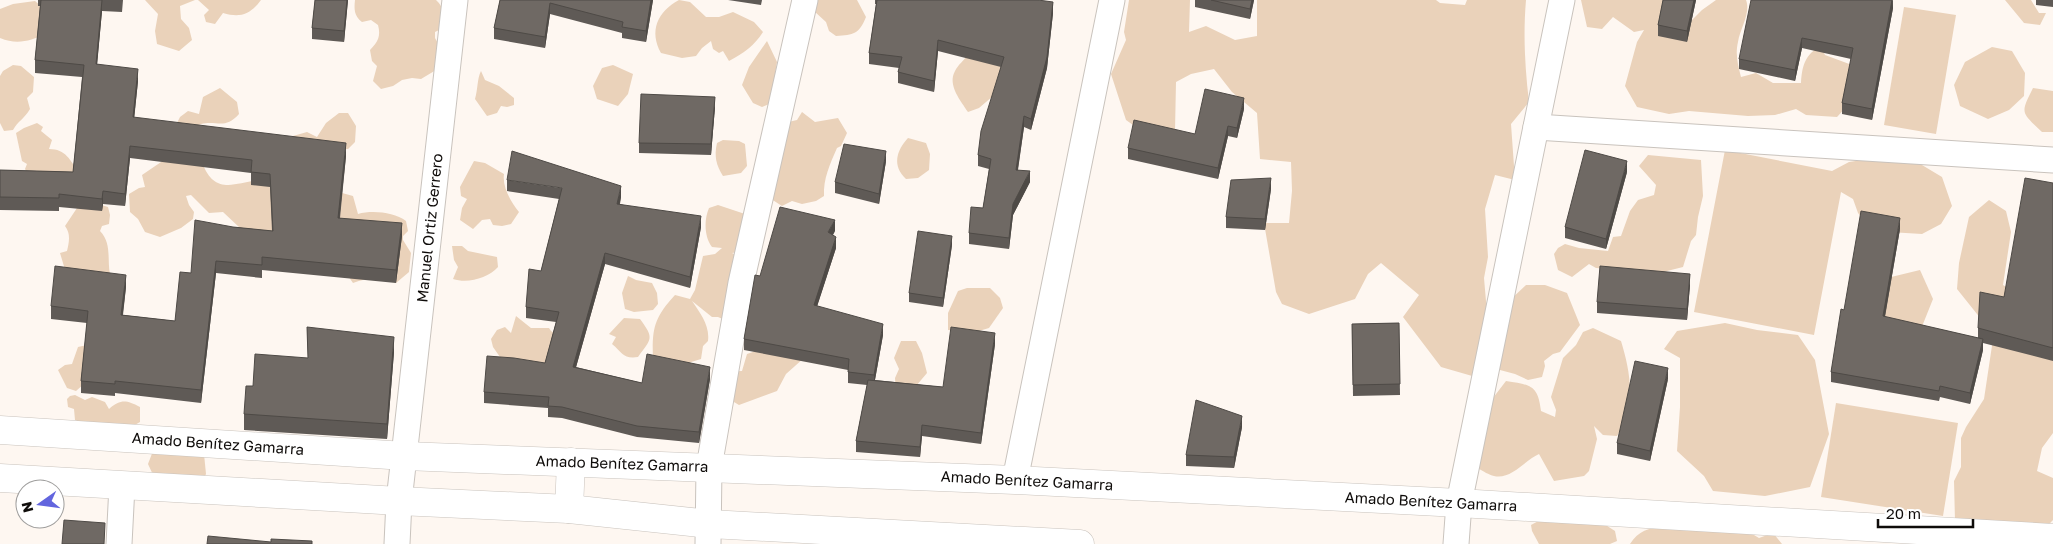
<svg xmlns="http://www.w3.org/2000/svg" width="2053" height="544" font-family="'Golos Text',sans-serif">
	<style>
		.green { fill: #ead2ba }
		.lines { fill: none; stroke-linecap: round; stroke-linejoin: round }
		.minor-casing { stroke: #c9c3bd; stroke-width: 27 }
		.secondary-casing { stroke: #c9c3bd; stroke-width: 29 }
		.minor { stroke: #fff; stroke-width: 25 }
		.secondary { stroke: #fff; stroke-width: 28 }
		.wall { fill: #5f5a56 }
		.shaded-wall { fill: #4e4a46 }
		.building { fill: #6f6964; stroke: #4e4a46 }
		.labels { text-anchor: middle; stroke-width: 5; stroke-linejoin: round; paint-order: stroke }
		.street-label { font-size: 15px; fill: #0f0c0a; stroke: #fff }
	</style>
	<rect width="100%" height="100%" fill="#fef7f1"/>
	<g class="green">
		<polygon points="145,0 195,0 180,6 181,19 189,28 192,40 179,51 157,44 155,31 158,14"/>
		<path d="M198,0H261C250,15 240,18 223,13L215,24L206,22L204,15L209,10Z"/>
		<path d="M355,0H436C445,8 444,17 443,28L435,32V38L440,47L436,70L421,79L412,78L402,80L393,86L381,89L373,81L377,66L372,61L370,50C378,42 381,36 378,25L371,20L362,22C354,16 354,9 355,0Z"/>
		<path d="M679,0L690,2L706,17H719L733,12L754,22L763,32C754,46 744,53 729,61L723,51L719,53L713,49L711,41L702,48L696,56L682,58L661,53C649,31 657,12 679,0Z"/>
		<path d="M818,0H857L866,17C859,34 854,35 836,36L829,31L826,22L814,11Z"/>
		<path d="M1129,0H1190L1189,32L1206,26L1235,40L1257,36V0H1436L1440,3L1465,5L1467,0H1526C1523,35 1525,68 1529,102L1511,124L1515,180L1495,175L1485,209L1488,257L1484,278L1493,382L1441,367L1403,317L1419,295L1381,263L1368,274L1355,299L1309,314L1282,304L1276,292L1264,223H1289L1292,191L1291,162L1260,159L1257,113L1232,92L1214,69L1191,74L1176,82L1175,131L1157,142L1126,120L1111,74L1126,40L1124,32Z"/>
		<path d="M1581,0H1665L1680,32L1702,10L1716,0H1746C1751,13 1740,29 1738,42C1735,55 1738,65 1741,77L1756,73L1773,83H1801C1802,66 1805,54 1821,46L1825,55L1852,65L1849,104L1837,117L1806,115L1796,109L1775,115L1748,116L1689,111L1669,114L1637,107L1625,86L1637,42L1644,30L1634,32L1613,17L1602,29L1587,27Z"/>
		<polygon points="2005,0 2031,0 2039,13 2046,13 2040,25 2024,23"/>
		<path d="M35,1L49,13L46,34C30,41 17,45 0,38V9L13,4Z"/>
		<polygon points="1904,7 1956,15 1936,134 1884,125"/>
		<polygon points="767,41 777,62 774,81 779,100 762,107 753,103 742,85 749,67"/>
		<polygon points="1992,47 2012,51 2025,73 2024,96 2009,110 1988,119 1960,106 1954,85 1965,62"/>
		<path d="M968,55L1003,58L1007,84L979,108L968,112C961,101 947,85 955,71C958,65 964,60 968,55Z"/>
		<path d="M13,65L21,66L34,77L33,92L27,98L30,109C24,119 18,121 13,130L4,131L0,123V76L3,71Z"/>
		<polygon points="613,65 633,74 628,94 618,106 597,99 593,86 602,68"/>
		<path d="M481,71L485,80L499,86L514,98V105L507,107L501,106L497,113L487,116L475,99C478,89 477,79 481,71Z"/>
		<path d="M220,88L237,102L239,114C225,130 217,120 201,124C198,125 194,128 191,131L176,125L180,117L188,111L199,114L203,97Z"/>
		<path d="M2033,88L2053,91V132H2042C2021,112 2020,114 2033,88Z"/>
		<path d="M802,112L815,122L838,118L847,133L841,146L837,148C830,164 823,179 824,196L816,201L802,204L792,201L782,206L768,197L784,123L797,120Z"/>
		<polygon points="339,113 348,113 356,126 355,142 348,149 288,154 293,136 307,132 317,137 326,123"/>
		<path d="M37,123L43,127L41,131L52,140L49,149C66,149 70,160 79,173L31,179L25,169L27,164L22,161L16,133L24,128Z"/>
		<path d="M908,138L926,143L930,154L929,170L918,178L906,179C892,166 896,151 908,138Z"/>
		<path d="M723,140L739,141L745,144L747,166L741,173L723,176C716,165 714,156 717,143Z"/>
		<polygon points="1725,150 1832,171 1849,162 1888,156 1917,162 1942,177 1952,206 1941,224 1922,234 1873,231 1858,213 1853,199 1841,192 1814,335 1694,312"/>
		<polygon points="1648,155 1701,160 1703,196 1698,217 1696,235 1691,241 1683,267 1659,273 1596,268 1589,264 1572,277 1558,270 1554,254 1558,248 1565,244 1579,248 1608,251 1613,237 1621,236 1630,211 1638,200 1654,195 1656,185 1639,166"/>
		<path d="M164,160L202,162C216,201 241,178 269,180L284,246L240,228L223,212L209,213L191,195L186,196L189,205L194,212L193,219L181,228L160,237L145,232L138,219L130,212L129,194L139,188L145,187L142,175Z"/>
		<path d="M474,161L485,163L504,174C502,187 511,202 519,212L511,224L502,226L493,225L490,219L482,220L473,229L460,220L462,208L467,199L461,196L460,187Z"/>
		<path d="M335,191L353,196L358,214C372,210 394,212 406,221L408,231L403,236V240L411,253L409,272L396,283C379,277 369,277 353,283L346,273Z"/>
		<polygon points="1989,200 2006,211 2011,232 2003,285 2019,295 2053,350 2053,433 2042,448 2037,471 2053,478 2053,520 2030,544 1955,521 1954,481 1961,467 1961,438 1966,427 1984,399 1993,339 1989,329 1957,289 1959,263 1969,217"/>
		<path d="M81,202H92L108,207L110,215L109,224L102,226L100,231C112,243 107,260 110,274L66,273L60,253L67,251C69,242 71,234 65,226Z"/>
		<path d="M718,205L748,215L740,252L732,253L736,255L727,321L718,317H712L692,301C700,313 710,325 708,341L703,346L701,359L675,367L653,362C652,329 653,319 675,295L690,299L695,290L703,256L715,254L722,248L712,247C704,237 704,219 709,208Z"/>
		<path d="M452,246H462L468,251L497,257L498,267C488,278 468,284 453,279L458,267L454,260Z"/>
		<polygon points="1920,270 1933,299 1921,329 1895,342 1861,293 1887,278"/>
		<polygon points="628,276 636,280 652,283 657,293 658,304 653,310 634,312 625,309 622,293"/>
		<polygon points="1526,285 1545,285 1567,293 1580,325 1560,352 1553,354 1544,361 1545,366 1542,377 1528,380 1515,374 1500,370 1498,357 1509,301"/>
		<polygon points="967,288 990,288 1000,298 1003,308 989,328 972,333 948,330 948,313 958,291"/>
		<polygon points="516,316 531,328 549,328 551,331 562,338 553,373 500,357 493,347 491,339 497,330 505,327 511,333"/>
		<path d="M624,318L640,319C655,339 651,339 638,357C623,359 623,353 612,344L616,337L609,334Z"/>
		<polygon points="1725,323 1757,330 1798,335 1815,360 1829,434 1810,487 1765,496 1713,491 1704,476 1677,451 1680,407 1680,358 1664,349 1677,331"/>
		<path d="M1593,328L1621,341C1631,374 1636,404 1617,436L1603,435L1594,426L1597,439L1589,471L1584,476L1554,481L1539,454C1525,460 1511,480 1494,476C1489,475 1483,471 1479,469L1478,457L1486,407L1506,381C1531,385 1538,385 1541,411L1555,417L1556,410L1551,397L1560,368L1563,358L1576,345L1583,332Z"/>
		<polygon points="901,341 916,341 922,353 927,373 916,386 896,393 895,378 899,369 894,358"/>
		<polygon points="87,345 85,383 76,391 67,388 58,370 65,365 72,364 78,347"/>
		<polygon points="765,348 804,358 786,374 777,391 739,405 717,392 714,372 742,371 747,354"/>
		<path d="M75,395L85,400L92,397L105,402L109,409C121,399 126,400 140,407V422L133,426L83,424L75,420L74,409L68,407L67,399L70,396Z"/>
		<polygon points="1836,403 1958,423 1943,516 1821,497"/>
		<polygon points="153,451 204,454 206,474 202,482 155,479 148,464"/>
		<polygon points="1544,518 1601,522 1615,531 1617,541 1610,544 1539,544 1532,531 1531,525"/>
		<path d="M1703,523L1744,529L1759,538L1773,533L1782,544H1630C1645,521 1668,528 1691,531Z"/>
	</g>
	<g class="lines">
		<defs>
			<g id="minor">
				<polyline points="1536,127 2053,160"/>
				<polyline points="1015,480 1112,0"/>
				<polyline points="119,544 122,486"/>
				<polyline points="397,544 399,501 455,0"/>
				<polyline points="708,544 709,467 741,283 805,0"/>
				<polyline points="1456,544 1459,503 1562,0"/>
			</g>
			<g id="secondary">
				<polyline points="0,430 405,456 1015,480 1459,503 2053,538"/>
				<polyline points="0,478 399,501 569,509 710,524 1080,544"/>
				<polyline points="569,509 571,462"/>
			</g>
		</defs>
		<use href="#minor" class="minor-casing"/>
		<use href="#secondary" class="secondary-casing"/>
		<use href="#minor" class="minor"/>
		<use href="#secondary" class="secondary"/>
	</g>
	<g class="wall">
		<polygon points="38,0 123,0 122,12 102,11 97,64 138,81 134,118 346,156 340,218 402,236 396,283 262,270 262,278 216,273 201,403 115,393 115,396 81,393 81,381 87,323 51,319 51,306 126,287 123,315 175,321 191,273 233,227 272,231 270,187 251,185 251,173 130,158 125,206 103,204 102,211 59,207 59,211 0,210 0,170 73,172 82,77 35,73 35,60 40,6 38,6"/>
		<polygon points="315,0 348,0 344,42 312,39 312,28"/>
		<polygon points="500,0 653,0 646,42 622,38 622,33 550,14 545,48 494,39 494,28"/>
		<polygon points="728,0 762,0 761,5"/>
		<polygon points="875,0 1038,0 1053,13 1047,68 1031,130 1024,127 1018,170 1030,182 1013,215 1009,249 969,244 969,233 983,208 989,169 978,166 978,155 1001,67 938,51 934,92 898,83 898,72 899,68 869,64 869,53 876,4 875,4"/>
		<polygon points="1195,0 1254,0 1250,19 1195,7"/>
		<polygon points="1663,0 1696,0 1687,42 1658,36 1658,25"/>
		<polygon points="1893,0 1893,8 1872,120 1842,114 1842,103 1851,59 1802,48 1795,81 1739,69 1739,59"/>
		<polygon points="2036,0 2053,0 2053,7 2036,5"/>
		<polygon points="715,107 711,155 639,153 639,143"/>
		<polygon points="1244,109 1237,138 1228,136 1218,179 1128,159 1128,148 1195,134"/>
		<polygon points="886,161 879,204 835,193 835,182"/>
		<polygon points="1627,172 1606,249 1565,238 1565,227"/>
		<polygon points="507,180 621,197 620,204 701,227 690,288 605,264 576,367 642,383 710,379 699,443 637,437 562,418 548,417 548,408 484,403 484,392 545,363 556,322 526,318 526,307 541,271 559,199 507,191"/>
		<polygon points="2053,183 2053,361 1983,343 1983,350 1970,404 1940,397 1939,401 1831,382 1831,372 1844,310 1900,229 1885,317 1978,338 1978,328 2004,297"/>
		<polygon points="1271,189 1265,230 1226,228 1226,217"/>
		<polygon points="835,231 833,235 836,248 817,306 883,335 875,380 943,387 995,344 981,444 922,436 920,457 856,452 856,441 867,385 848,383 848,370 744,350 744,339 760,276"/>
		<polygon points="952,245 943,307 909,302 909,293"/>
		<polygon points="1690,285 1687,320 1597,313 1597,302"/>
		<polygon points="1399,323 1400,395 1353,396 1352,324"/>
		<polygon points="307,327 394,352 387,439 244,430 244,414 253,386 308,358"/>
		<polygon points="1668,379 1650,461 1617,454 1617,443"/>
		<polygon points="1242,427 1234,468 1186,466 1186,455"/>
	</g>
	<g class="shaded-wall">
		<polygon points="102,0 102,11 96,77 96,64"/>
		<polygon points="347,0 348,0 344,42 344,31"/>
		<polygon points="651,0 653,0 646,42 646,31"/>
		<polygon points="1252,0 1254,0 1250,19 1250,9"/>
		<polygon points="1694,0 1696,0 1687,42 1687,31"/>
		<polygon points="1892,0 1893,8 1872,120 1872,109"/>
		<polygon points="1053,2 1053,13 1047,68 1031,130 1031,119"/>
		<polygon points="550,3 550,14 545,48 545,37"/>
		<polygon points="1802,38 1802,48 1795,81 1795,70"/>
		<polygon points="938,40 938,51 934,92 934,81"/>
		<polygon points="138,69 138,81 133,130 133,117"/>
		<polygon points="715,97 715,107 711,155 711,144"/>
		<polygon points="1244,98 1244,109 1237,138 1237,128"/>
		<polygon points="1024,116 1024,127 1016,181 1016,170"/>
		<polygon points="1228,126 1228,136 1218,179 1218,168"/>
		<polygon points="346,143 346,156 338,231 338,218"/>
		<polygon points="130,146 130,158 125,206 125,194"/>
		<polygon points="886,151 886,161 879,204 879,194"/>
		<polygon points="1627,161 1627,172 1606,249 1606,239"/>
		<polygon points="1030,171 1030,182 1013,215 1009,249 1009,238 1013,204"/>
		<polygon points="1271,178 1271,189 1265,230 1265,219"/>
		<polygon points="621,186 621,197 617,215 617,204"/>
		<polygon points="103,191 103,204 102,211 102,199"/>
		<polygon points="701,216 701,227 690,288 690,277"/>
		<polygon points="1900,218 1900,229 1883,327 1883,316"/>
		<polygon points="835,220 835,231 828,242 828,232"/>
		<polygon points="402,223 402,236 396,283 396,270"/>
		<polygon points="952,236 952,245 943,307 943,298"/>
		<polygon points="836,237 836,248 814,316 814,305"/>
		<polygon points="605,253 605,264 573,378 573,367"/>
		<polygon points="216,261 216,273 201,403 201,390"/>
		<polygon points="1690,274 1690,285 1687,320 1687,309"/>
		<polygon points="126,275 126,287 121,328 121,315"/>
		<polygon points="883,324 883,335 874,385 874,375"/>
		<polygon points="995,333 995,344 981,444 981,433"/>
		<polygon points="394,337 394,352 387,439 387,424"/>
		<polygon points="1983,339 1983,350 1970,404 1970,393"/>
		<polygon points="710,367 710,379 699,443 699,432"/>
		<polygon points="1668,368 1668,379 1650,461 1650,451"/>
		<polygon points="1242,416 1242,427 1234,468 1234,457"/>
		<polygon points="922,425 922,436 920,457 920,447"/>
	</g>
	<g class="building">
		<polygon points="41,0 102,0 96,64 138,69 133,117 346,143 338,218 402,223 396,270 262,257 262,265 216,261 201,390 115,381 115,384 81,381 88,311 51,306 55,266 126,275 121,315 175,321 180,272 191,273 195,220 233,227 273,231 270,174 251,172 252,160 130,146 125,194 103,191 102,199 59,194 59,198 0,197 0,170 73,172 84,65 35,60"/>
		<polygon points="315,0 347,0 344,31 312,28"/>
		<polygon points="500,0 651,0 646,31 622,27 623,22 550,3 545,37 494,28"/>
		<polygon points="877,0 1038,0 1053,2 1047,57 1031,119 1024,116 1016,170 1030,171 1013,204 1009,238 969,233 971,207 983,208 991,159 978,155 981,131 1004,57 938,40 934,81 898,72 902,57 869,53"/>
		<polygon points="1211,0 1252,0 1250,9"/>
		<polygon points="1663,0 1694,0 1687,31 1658,25"/>
		<polygon points="1751,0 1892,0 1872,109 1842,103 1853,48 1802,38 1795,70 1739,59"/>
		<polygon points="1205,89 1244,98 1237,128 1228,126 1218,168 1128,148 1134,120 1195,134"/>
		<polygon points="641,94 715,97 711,144 639,143"/>
		<polygon points="844,144 886,151 879,194 835,182"/>
		<polygon points="1585,150 1627,161 1606,239 1565,227"/>
		<polygon points="512,151 621,186 617,204 701,216 690,277 605,253 573,367 642,383 647,354 710,367 699,432 637,426 562,407 548,406 549,397 484,392 487,356 514,358 545,363 559,312 526,307 529,269 541,271 562,188 507,180"/>
		<polygon points="1271,178 1265,219 1226,217 1231,180"/>
		<polygon points="2025,178 2053,183 2053,348 1978,328 1980,292 2004,297"/>
		<polygon points="780,207 835,220 828,232 836,237 814,305 883,324 874,375 848,372 849,359 744,339 755,275 760,276"/>
		<polygon points="1861,211 1900,218 1883,316 1983,339 1970,393 1940,386 1939,391 1831,372 1841,309 1844,310"/>
		<polygon points="918,231 952,236 943,298 909,293"/>
		<polygon points="1600,266 1690,274 1687,309 1597,302"/>
		<polygon points="1399,323 1400,384 1353,385 1352,324"/>
		<polygon points="307,327 394,337 387,424 244,414 246,386 253,386 255,354 308,358"/>
		<polygon points="951,327 995,333 981,433 922,425 920,447 856,441 868,380 943,387"/>
		<polygon points="1635,361 1668,368 1650,451 1617,443"/>
		<polygon points="1196,400 1242,416 1234,457 1186,455"/>
		<polygon points="64,520 105,523 104,544 62,544"/>
		<polygon points="208,536 271,542 271,539 312,541 312,544 207,544"/>
	</g>
	<g class="labels">
		<g class="street-label">
			<text transform="translate(430 228) rotate(-84)" y="5">Manuel Ortiz Gerrero</text>
			<text transform="translate(218 444) rotate(4)" y="5">Amado Benítez Gamarra</text>
			<text transform="translate(622 464) rotate(2)" y="5">Amado Benítez Gamarra</text>
			<text transform="translate(1027 481) rotate(3)" y="5">Amado Benítez Gamarra</text>
			<text transform="translate(1431 502) rotate(3)" y="5">Amado Benítez Gamarra</text>
		</g>
	</g>
	<g transform="translate(40 504) rotate(256)"><circle r="24" fill="#ffffff" stroke="#9f9e9d"/>
	<path d="M0-4L9 19L0 12L-9 19Z" fill="#6265de"/>
	<text y="-8" font-size="14" font-weight="bold" text-anchor="middle" fill="#0f0c0a">N</text>
	</g>
	<path d="M1878 519v8h95v-8" fill="none" stroke="#0f0c0a" stroke-width="2.5"/>
	<text x="1886" y="519" font-size="15" fill="#0f0c0a" stroke="#ffffff" stroke-width="4" paint-order="stroke">20 m</text>
</svg>
